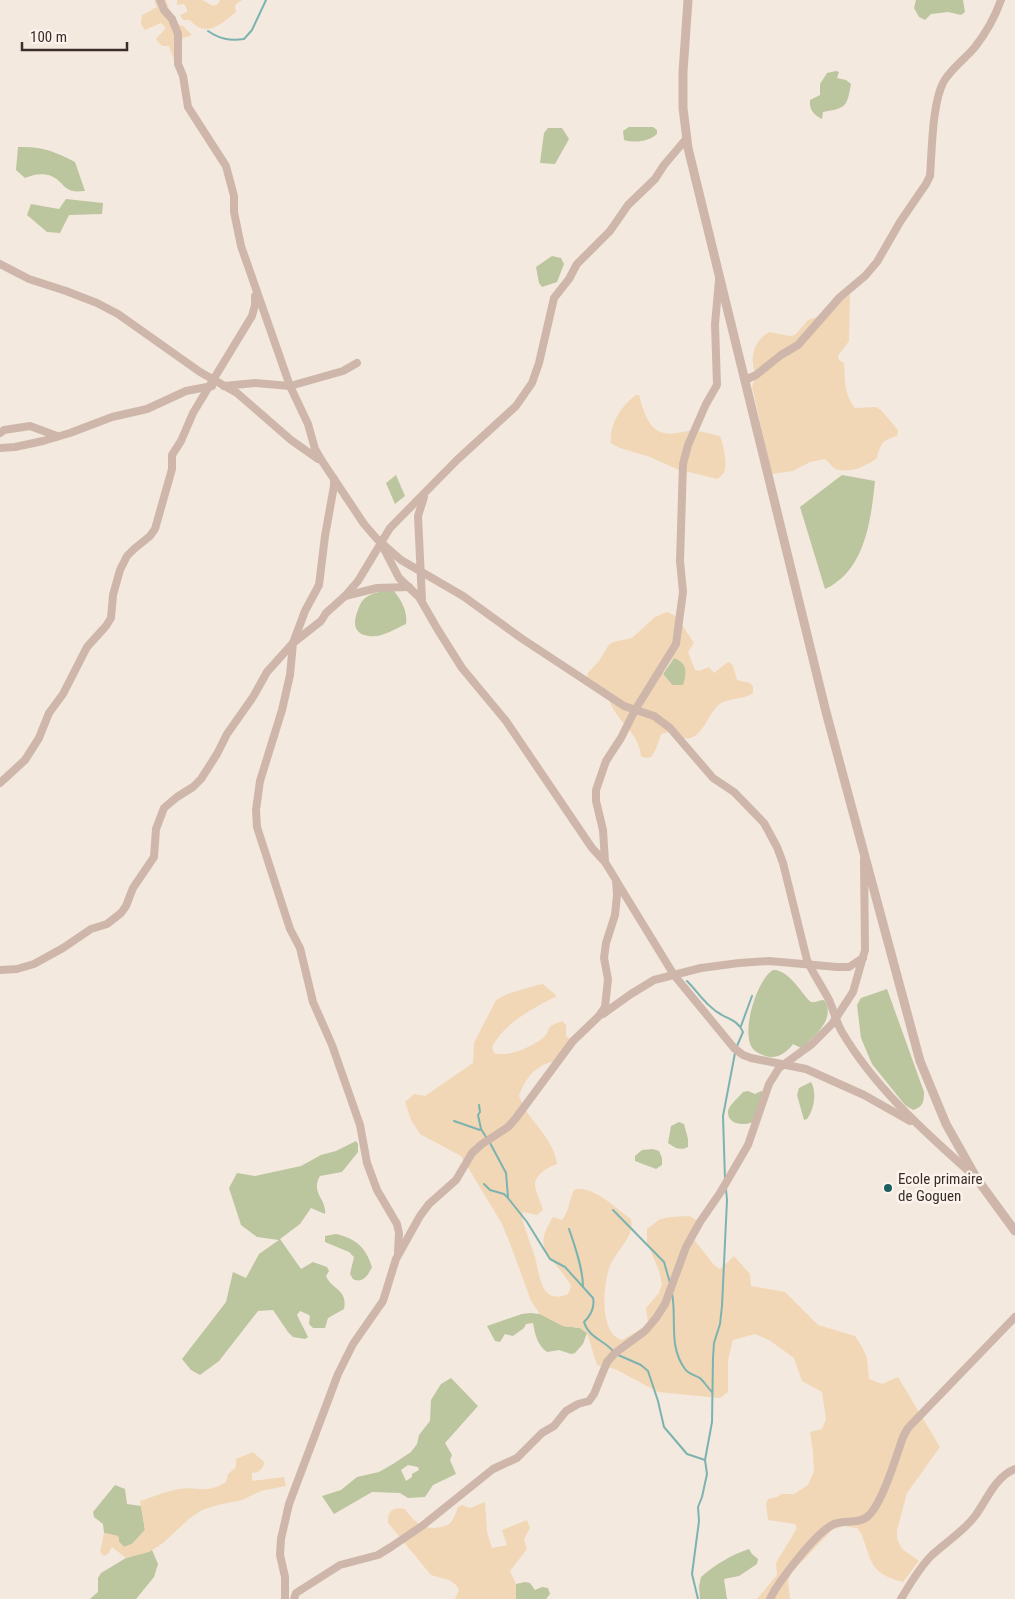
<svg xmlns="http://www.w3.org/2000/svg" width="1015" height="1599" font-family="'Roboto Condensed',sans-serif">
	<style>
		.green { fill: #bbc59e; fill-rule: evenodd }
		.sand { fill: #f1d7b5; fill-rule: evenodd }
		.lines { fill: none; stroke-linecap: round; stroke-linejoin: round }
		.stream { stroke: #7cb3b1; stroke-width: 2 }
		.minor { stroke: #ceb7aa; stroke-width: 8 }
		.tertiary { stroke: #ceb7aa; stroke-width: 9 }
		.poi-dot { fill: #1c5f5e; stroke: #fbf3ec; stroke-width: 2 }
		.labels { text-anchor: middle; stroke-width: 5; stroke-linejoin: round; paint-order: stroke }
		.poi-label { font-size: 15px; fill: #3b2e2a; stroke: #fbf3ec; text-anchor: start }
	</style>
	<rect width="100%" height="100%" fill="#f4e9df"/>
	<g class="green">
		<polygon points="916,0 963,0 965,12 961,15 948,12 931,14 925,20 919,17 914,8"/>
		<path d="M836,71L839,72L837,78L846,80L851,84C847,107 846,108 823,112L822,119C814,115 809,110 810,100L820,95V84L827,73Z"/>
		<path d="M629,127H653L657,130V134C648,142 635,143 624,140L623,131Z"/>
		<polygon points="548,128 562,128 569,139 555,164 540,163 544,133"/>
		<path d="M18,147C42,146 54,151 75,162L85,191C81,191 76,192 73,191C67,190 63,185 59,181C49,172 37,173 25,178L16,170Z"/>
		<polygon points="66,199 103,203 102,214 69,215 60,233 47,232 27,215 31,204 59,209"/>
		<polygon points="552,256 561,258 564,264 557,282 542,287 539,283 536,267"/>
		<polygon points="396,475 405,496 395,504 386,483"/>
		<path d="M842,475L875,481C871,520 865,571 825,589L800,507Z"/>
		<path d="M393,590C401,599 408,612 406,624C395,629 382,638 369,636C353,634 353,622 358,610C359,607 361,602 363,600C371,592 383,591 393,590Z"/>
		<path d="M674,658C688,663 687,673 684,685H672L663,674Z"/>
		<path d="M773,970C791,969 806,1002 812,1002C815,1003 820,1000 824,1000C836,1017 817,1034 805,1045L801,1048L793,1044C788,1051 779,1058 770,1057C764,1056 757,1053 753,1049C740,1033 757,979 773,970Z"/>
		<path d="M887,989L924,1092C924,1102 923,1107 913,1110L905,1105L872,1064L861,1038L857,1005L861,998Z"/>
		<path d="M811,1082C817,1092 814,1110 807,1119L804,1120L797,1095L799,1088Z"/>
		<path d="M748,1091L755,1094L761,1091L763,1093L753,1122C744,1126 727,1125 728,1111C729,1105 739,1097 743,1092Z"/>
		<path d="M679,1122L684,1124L688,1139V1147C680,1151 675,1148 668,1143L671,1126Z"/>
		<path d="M356,1141L358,1144V1152L342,1172L320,1176C310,1193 327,1199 325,1214L311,1208L300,1224L280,1239L301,1269L313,1262L327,1267L329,1271L326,1276C332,1290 348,1289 344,1309L328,1318L325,1328H313L309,1324L310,1316L307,1314L300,1311L297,1315L308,1337L305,1339L293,1337L288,1332L273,1310L258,1311L219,1361L200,1375L191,1370L182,1359L226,1302L233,1272L246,1278L259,1254L279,1240L257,1237L241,1225L229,1188L237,1173L255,1176L301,1166L321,1155L336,1151Z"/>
		<polygon points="653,1149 659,1151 662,1158 662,1165 656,1169 635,1161 635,1156 642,1150"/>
		<path d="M336,1234C357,1239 366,1248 372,1267C368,1275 363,1284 353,1279L350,1274L354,1257L349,1252L325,1242V1236Z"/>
		<path d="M530,1313L540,1314L563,1326L580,1328L587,1333L583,1344L575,1353L571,1354L559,1350L547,1352C537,1345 535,1334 533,1323L526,1324L524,1328L513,1336L505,1334L500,1342L495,1341L487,1326L522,1314Z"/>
		<path d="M451,1378L478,1406L445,1443L452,1455L450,1460L456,1474L433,1485L425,1497L408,1498L400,1493L372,1492L334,1514L322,1496L341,1490L357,1477L379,1472L393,1464L411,1452L417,1444L419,1435L430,1421L431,1400L441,1384ZM408,1465L418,1467L419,1470L412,1474V1477L406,1481L401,1470Z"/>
		<polygon points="115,1485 125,1489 127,1504 141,1506 145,1530 132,1544 124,1547 119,1542 118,1536 104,1533 103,1524 94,1517 93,1512"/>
		<path d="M749,1549L752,1554L758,1559L757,1564L739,1576L724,1579L727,1599H700L699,1586L701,1577C716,1564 731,1555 749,1549Z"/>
		<polygon points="152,1550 158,1564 154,1577 136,1599 90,1599 98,1592 98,1578 101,1573 126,1558"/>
		<polygon points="525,1582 530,1583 535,1590 542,1587 548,1588 550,1594 546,1599 516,1599 516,1584"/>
	</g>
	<g class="sand">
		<polygon points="154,0 166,0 174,23 183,26 192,35 183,38 181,43 180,61 174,60 169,46 162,46 156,39 166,28 161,23 145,30 141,24 142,15 157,7"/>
		<path d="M177,0H202L213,6L218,4L220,0H242L235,5L236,12C221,24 206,39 190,20H183L180,15L187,12V9L184,4L177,5Z"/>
		<path d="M850,289L849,341L838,356L839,360L844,363C845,379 844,395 855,408L876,407L881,410L898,430L897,436C883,440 880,444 877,458C867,466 847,475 834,468C831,466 828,461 825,459L810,462L793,471L772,474L752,387L756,375C749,359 753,341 769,332L790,336L795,335L808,320L825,314Z"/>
		<path d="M636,395H639C643,409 648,430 664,433C673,435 680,432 688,431C698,430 710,434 720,436C723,443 727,462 725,470C724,474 720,477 717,479L677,469L650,457L620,448L611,443C609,424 622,405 636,395Z"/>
		<path d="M667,612L676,616L694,643L688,652L695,670L699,671L709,667L714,673L725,664L729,662L733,666L737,680L750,683L753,686V693C744,699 733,698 723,702C708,709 703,743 683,738C680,737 676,733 673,731L661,734L656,749L651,757L645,758L641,756C639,731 612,719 608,695L586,681L588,673L599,661L608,646L613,642L632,638L655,617ZM674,658C688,663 687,673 683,685H672L663,674L670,662Z"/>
		<path d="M543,984L557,996C532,1009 505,1022 492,1047L494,1053C507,1058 535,1046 545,1036C548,1033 548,1028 551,1026C554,1024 559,1022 562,1021L566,1025V1036L573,1041L559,1060C537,1064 526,1076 519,1096C522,1102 525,1110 529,1115C540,1129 555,1146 557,1164C546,1168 531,1177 536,1190C538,1197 541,1202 543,1210L537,1215L523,1212L522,1219C526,1232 531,1245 535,1257C540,1274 540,1306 568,1294L571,1286C556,1257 529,1254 553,1217L562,1220C569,1212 569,1200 574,1190C592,1184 616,1209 631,1219C635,1239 614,1251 609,1269C603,1287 599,1333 622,1340L643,1328L648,1322L646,1308L659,1293L662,1284L659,1271L647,1242V1229L660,1219L671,1217L689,1216L700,1222L692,1237L714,1265L720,1269L734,1256L750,1274L751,1286L785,1292L818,1325L855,1336L862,1347L867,1358L869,1379L882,1384L898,1377L940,1447L907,1493L897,1530V1539L902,1549L919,1561L903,1582C870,1574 872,1562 861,1533L857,1528L843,1526L832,1530L791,1573L788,1581L790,1599H757L777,1575L776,1563L797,1528L795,1524L768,1520L766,1504L768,1499L777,1497L781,1494H794L808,1485L814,1471L813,1451L810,1432L822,1429L826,1419L822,1392L802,1381L794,1358L769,1340L755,1334L733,1340L728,1360V1392L720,1398L658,1392L615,1369L597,1365L587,1333L580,1328L563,1326L540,1314L531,1301L511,1246L501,1222L461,1156L420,1134L411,1120L405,1102L414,1094L425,1096L473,1063L474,1043L496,1000L507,994L537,985Z"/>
		<path d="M253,1452L264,1462L263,1467L258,1472L252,1473V1481L284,1477L286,1486L261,1491L242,1500L218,1505L202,1510L190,1518L163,1543L149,1552L126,1558L112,1547L108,1554L104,1556L100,1552L104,1533L118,1536L119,1542L124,1547L132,1544L145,1530L140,1501C153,1497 166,1491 179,1489C199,1486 205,1495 226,1482L228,1474L236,1467V1459Z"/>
		<path d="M485,1502L487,1532L492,1548L507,1545L502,1530L527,1520L530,1528L524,1539L527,1549L510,1571L516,1584V1599H455L459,1590L456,1585L449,1580L431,1575L388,1523C387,1511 393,1506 405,1509C414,1522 425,1531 441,1527C445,1526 449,1525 451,1522C454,1518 456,1512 458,1507L462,1505L470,1508Z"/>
	</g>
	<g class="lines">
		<g class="stream">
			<path d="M208,31C220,39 229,41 244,39L252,30L266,0"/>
			<path d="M687,981C698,992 708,1008 722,1015C731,1020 739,1022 743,1032L737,1046"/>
			<polyline points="741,1026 752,996"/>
			<polyline points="479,1105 480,1112 478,1115 481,1129 486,1137"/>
			<polyline points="454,1121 480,1130"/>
			<polyline points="489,1141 506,1173 508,1197"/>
			<polyline points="725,1179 723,1116 735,1053"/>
			<path d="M484,1184L490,1190L504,1194L508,1198L527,1222L550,1259L565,1267L593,1298C595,1307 590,1316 584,1322C589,1338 604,1340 613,1351"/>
			<polyline points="613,1210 664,1262 670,1283"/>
			<path d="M569,1229C575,1246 583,1269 583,1287"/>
			<path d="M672,1293C677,1319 668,1346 685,1369C689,1375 697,1375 701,1379C705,1383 708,1388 712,1392"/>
			<polyline points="616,1354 641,1365 648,1371 658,1401 664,1427 687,1454 705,1460"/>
			<polyline points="698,1599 692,1574 699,1521 698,1507 702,1497 707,1474 705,1460 712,1422 713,1358 714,1343 720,1324 722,1306 727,1200 726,1189"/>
		</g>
		<g class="minor">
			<path d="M160,0L164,10L172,19L178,34V64L183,76L188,107L226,166L234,196V212L241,246L290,386L308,424L315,449L322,461L364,524L377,539L401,560L463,596L521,638L624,706L654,716L670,728L713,778L734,792L764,823L777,847L783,863L807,960C813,974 822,986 829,1000C834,1011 836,1022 842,1032C875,1088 926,1133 974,1176"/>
			<polyline points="0,264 29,279 66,291 97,303 118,314 200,372 237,393 291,440 318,459"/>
			<path d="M745,380L756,375L781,355L798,345L840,297L865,276L877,262L900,222L926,184L930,176C932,151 932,102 944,81C952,68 965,59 975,47C986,33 995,17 1001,0"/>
			<polyline points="224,386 255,383 290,386 343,371 357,363"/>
			<polyline points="0,433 4,430 30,426 57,436"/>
			<polyline points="0,448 15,447 43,441 70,433 112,417 147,409 186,391 212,386"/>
			<polyline points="334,479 334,486 325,536 319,585 305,611 293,643 290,675 282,710 260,781 256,810 257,827 290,929 300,948 313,1002 332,1045 360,1125 367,1163 377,1190 397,1224 399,1233 398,1252"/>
			<polyline points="383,547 399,578 419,597 438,630 462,668 506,721 592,848 605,862"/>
			<polyline points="345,596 377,588 409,587"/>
			<polyline points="422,600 418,516 424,497"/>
			<polyline points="0,783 25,760 39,738 49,713 63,694 87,647 106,626 111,618 113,595 120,570 127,556 134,549 150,536 155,529 172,469 172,455 181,441 193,413 252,316 255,305 255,296"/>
			<polyline points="617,882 674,975 734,1048 743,1055 751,1058 806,1069 864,1095 910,1121"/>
			<polyline points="0,970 17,969 34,964 63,948 91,929 107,924 121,913 126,906 133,888 154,857 156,829 164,808 177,797 193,787 201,779 217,754 227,734 253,697 267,672 293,643 321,621 326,613 345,596 358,581 390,528 457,460 516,406 532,383 539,363 554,298 569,279 577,264 610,231 628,205 655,179 664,165 687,138"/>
			<polyline points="603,1014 631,994 654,980 701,968 739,963 769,961 837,967 849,967 863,958"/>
			<polyline points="285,1599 285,1577 280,1555 281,1539 289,1504 338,1374 353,1344 383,1301 396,1259 420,1216 429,1204 456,1180 472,1153 482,1144 508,1127 516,1118 573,1041 599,1016 605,1007 608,979 604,958 606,943 615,915 617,895 616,880 605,862 603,830 596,801 596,790 606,761 621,738 635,710 676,644 683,592 680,561 683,464 688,445 706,404 717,385 715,324 719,280"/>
			<polyline points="294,1599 296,1593 340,1565 378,1555 391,1547 422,1526 493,1469 517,1458 542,1433 554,1426 566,1411 578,1404 589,1401 594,1394 607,1362 615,1353 645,1331 656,1318 665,1304 686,1247 700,1222 720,1193 748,1145 769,1084 779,1068 812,1044 832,1024 853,992 865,950 864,860"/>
			<path d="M770,1599C778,1582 817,1531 834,1524C844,1520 858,1524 867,1517C882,1505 896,1457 903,1437L908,1428L1015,1317"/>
			<path d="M901,1599C910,1584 919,1568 932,1555C946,1542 964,1531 975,1516C987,1500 995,1477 1015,1469"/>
		</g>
		<polyline class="tertiary" points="688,0 683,72 683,108 688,148 826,712 920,1061 946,1124 977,1179 1015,1231"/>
	</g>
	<circle class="poi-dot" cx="888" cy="1188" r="5"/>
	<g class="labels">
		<g class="poi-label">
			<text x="898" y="1184">Ecole primaire<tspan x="898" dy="17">de Goguen</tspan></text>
		</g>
	</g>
	<path d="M22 42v8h105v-8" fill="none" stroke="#3b2e2a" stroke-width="2.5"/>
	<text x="30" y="42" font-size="15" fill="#3b2e2a" stroke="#fbf3ec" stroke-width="4" paint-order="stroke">100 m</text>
</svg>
